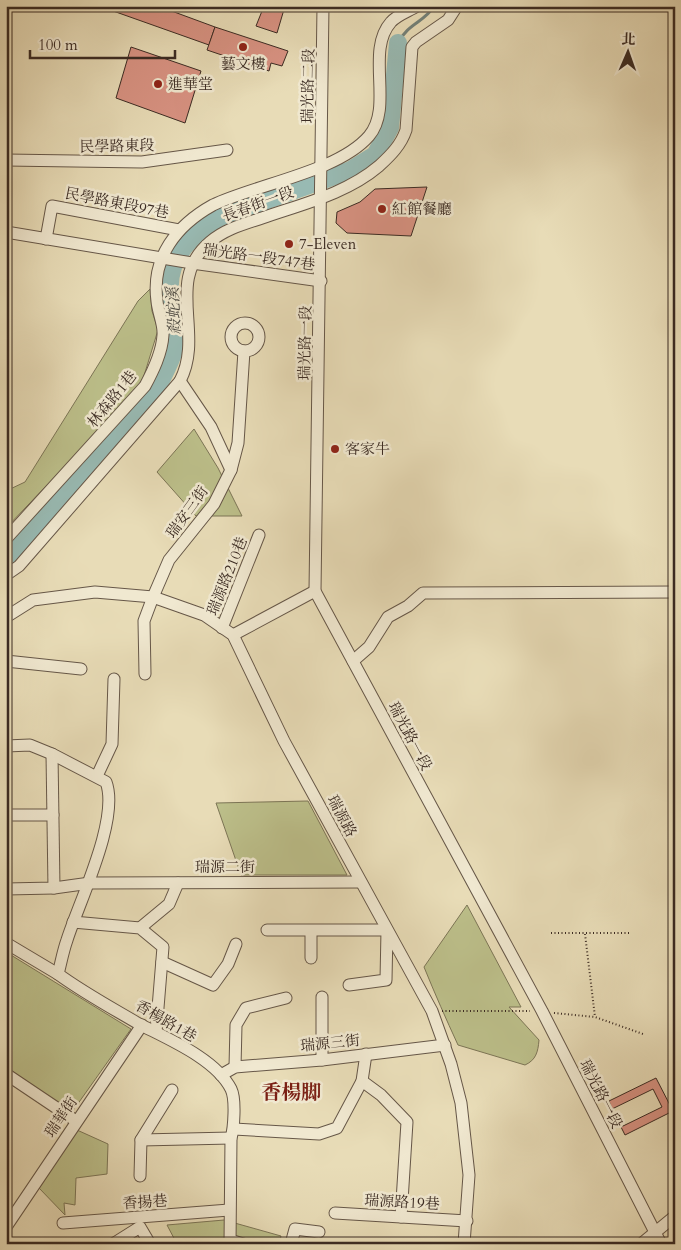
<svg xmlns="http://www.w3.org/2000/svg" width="681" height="1250" font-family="Cardo,'Noto Serif TC',serif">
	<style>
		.green { fill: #bcbf8a; stroke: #7c7556 }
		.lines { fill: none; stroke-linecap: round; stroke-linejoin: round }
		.stream { stroke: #738179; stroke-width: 3 }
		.river { stroke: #98bab3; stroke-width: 18 }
		.building { fill: #d89282; stroke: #3b2b23 }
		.minor-casing { stroke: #665748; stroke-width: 13 }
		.path { stroke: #3b2b23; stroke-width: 2; stroke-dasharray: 1 2.5; stroke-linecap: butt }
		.minor { stroke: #f0e8d0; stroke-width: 11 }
		.poi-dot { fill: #8f2418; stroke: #f0e8d0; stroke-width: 2 }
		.labels { text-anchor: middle; stroke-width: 5; stroke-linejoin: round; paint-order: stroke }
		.poi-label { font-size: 15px; fill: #3b2b23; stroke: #f0e8d0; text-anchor: start }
		.street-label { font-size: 15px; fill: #3b2b23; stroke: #f0e8d0 }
		.water-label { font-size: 16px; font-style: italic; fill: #524f47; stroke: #f0e8d0 }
		.district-label { font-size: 20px; font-weight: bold; fill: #7a1f14; stroke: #f0e8d0 }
	</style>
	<rect width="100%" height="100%" fill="#e8dcb7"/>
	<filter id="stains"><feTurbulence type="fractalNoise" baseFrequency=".004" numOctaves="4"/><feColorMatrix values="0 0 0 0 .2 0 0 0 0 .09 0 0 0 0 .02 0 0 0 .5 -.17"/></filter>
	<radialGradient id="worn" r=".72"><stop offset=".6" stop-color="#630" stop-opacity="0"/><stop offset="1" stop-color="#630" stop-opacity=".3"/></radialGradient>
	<g class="green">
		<polygon points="150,289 152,311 158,330 143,379 119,410 6,528 6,491 25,482 138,301"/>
		<polygon points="194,429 218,468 242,516 196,516 157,472"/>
		<polygon points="308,801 347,875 241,875 216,803"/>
		<path d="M467,905L521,1007H509L539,1040C538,1052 536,1060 525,1065L458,1045C446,1019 435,994 424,967Z"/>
		<polygon points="6,952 131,1029 72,1112 6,1067"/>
		<polygon points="77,1130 108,1144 107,1174 76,1178 75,1205 64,1203 65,1215 39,1188"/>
		<polygon points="224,1220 281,1236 279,1244 177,1244 167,1225"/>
	</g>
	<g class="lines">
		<path class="stream" d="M398,43C408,23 425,22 434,6"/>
		<path class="river" d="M6,559L155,392C164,374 176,354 177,334C178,320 171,305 170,292C167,256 194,233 222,216L351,170L375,155L390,128L398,43"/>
	</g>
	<g class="building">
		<polygon points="99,6 158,6 215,27 209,45"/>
		<polygon points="264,6 285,6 277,33 256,26"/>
		<polygon points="215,27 288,51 282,66 271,63 269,71 207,50"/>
		<polygon points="131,47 201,71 185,123 116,98"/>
		<polygon points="427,187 411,236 347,233 336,223 337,212 360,202 375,189"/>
		<polygon points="656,1078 673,1111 625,1135 621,1127 662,1107 653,1089 612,1109 609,1101"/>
	</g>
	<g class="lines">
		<defs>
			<g id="minor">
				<polyline points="323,6 315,591 542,1011 661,1244"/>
				<polyline points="6,160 142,162 227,150"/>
				<polyline points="6,232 192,263 321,281"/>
				<polyline points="46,239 52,206 179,230"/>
				<circle cx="245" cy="337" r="14"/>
				<polyline points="180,381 211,427 231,470"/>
				<path d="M6,539L145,386C153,371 162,353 163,335C164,324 158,313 157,301C151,257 177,225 213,205C257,184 338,172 369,136C394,107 365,51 391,22C397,15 409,11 417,6"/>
				<path d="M6,575L19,566L180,381C205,333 164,281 210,242C225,229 244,224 262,218C302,204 346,194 379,166C391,155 401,145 406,130L412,47L416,42L448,20L457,6"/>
				<polyline points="6,617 33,600 95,592 153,597 204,615 233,635 284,741 432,1011 451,1064 461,1103 469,1175 464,1244"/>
				<polyline points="222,628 259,535"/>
				<polyline points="233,635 315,591"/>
				<polyline points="6,661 81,669"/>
				<polyline points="353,661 369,647 388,617 408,606 423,593 675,592"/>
				<polyline points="145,674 144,621 153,597 169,560 214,504 231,470 238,443 244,351"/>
				<path d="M6,746L30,745L52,754L106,782C120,819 79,902 67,940C63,951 61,963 58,974C84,993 112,1008 139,1024C168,1039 216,1059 231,1089C236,1099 234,1128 231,1138L230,1244"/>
				<polyline points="52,754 54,888"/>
				<polyline points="97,776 112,744 114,679"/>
				<polyline points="6,815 53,815"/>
				<polyline points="6,889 54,888 90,883 360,882"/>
				<polyline points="73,922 140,928 163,947 156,1032"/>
				<polyline points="140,928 169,904 178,883"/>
				<polyline points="267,930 387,930 386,980 349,985"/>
				<polyline points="311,931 311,958"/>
				<polyline points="6,943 58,974"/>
				<polyline points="162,962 213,985 228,964 236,944"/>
				<polyline points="322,1060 322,997"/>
				<polyline points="235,1067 236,1025 246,1008 286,998"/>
				<polyline points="6,1074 76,1121"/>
				<polyline points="221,1075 235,1067 322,1060 445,1045"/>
				<polyline points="362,1081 381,1095 407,1122 401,1217"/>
				<polyline points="234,1129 319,1134 337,1128 362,1081 366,1054"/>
				<polyline points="141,1140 231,1138"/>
				<polyline points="140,1176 141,1140 172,1090"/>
				<polyline points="335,1213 467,1221"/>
				<polyline points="63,1223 229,1210"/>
				<polyline points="6,1227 142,1025"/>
				<polyline points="230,1240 243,1244"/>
				<polyline points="113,1244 140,1227 150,1244"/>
				<polyline points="291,1244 295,1229 319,1232"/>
				<polyline points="641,1244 675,1216"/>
			</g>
		</defs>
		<use href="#minor" class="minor-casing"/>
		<g class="path">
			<polyline points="551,933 630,933"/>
			<polyline points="585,934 595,1017"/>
			<polyline points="442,1011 530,1011"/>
			<polyline points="554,1013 595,1017 643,1034"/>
		</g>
		<use href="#minor" class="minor"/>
	</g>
	<g class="poi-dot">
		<circle cx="243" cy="47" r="5"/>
		<circle cx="158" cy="84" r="5"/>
		<circle cx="382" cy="209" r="5"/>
		<circle cx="289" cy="244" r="5"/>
		<circle cx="335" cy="449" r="5"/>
	</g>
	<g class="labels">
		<g class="poi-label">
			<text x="243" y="69" text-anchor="middle">藝文樓</text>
			<text x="168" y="89">進華堂</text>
			<text x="392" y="214">紅館餐廳</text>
			<text x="299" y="249">7-Eleven</text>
			<text x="345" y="454">客家牛</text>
		</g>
		<g class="street-label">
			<text transform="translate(308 86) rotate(-89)" y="5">瑞光路二段</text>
			<text transform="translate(117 146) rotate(-1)" y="5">民學路東段</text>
			<text transform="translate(117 203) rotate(11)" y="5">民學路東段97巷</text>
			<text transform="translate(258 204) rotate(-20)" y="5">長春街一段</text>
			<text transform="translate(259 257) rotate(8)" y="5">瑞光路一段747巷</text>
			<text transform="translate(305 343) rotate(-89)" y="5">瑞光路一段</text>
			<text transform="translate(112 399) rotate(-51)" y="5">林森路1巷</text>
			<text transform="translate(187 512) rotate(-54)" y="5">瑞安三街</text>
			<text transform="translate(227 576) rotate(-68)" y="5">瑞源路210巷</text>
			<text transform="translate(410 736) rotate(62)" y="5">瑞光路一段</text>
			<text transform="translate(342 816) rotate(62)" y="5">瑞源路</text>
			<text x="225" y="872">瑞源二街</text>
			<text transform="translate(166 1021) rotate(30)" y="5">香楊路1巷</text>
			<text transform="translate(330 1043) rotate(-6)" y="5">瑞源三街</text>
			<text transform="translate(601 1094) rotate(63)" y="5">瑞光路一段</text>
			<text transform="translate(61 1117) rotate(-56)" y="5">瑞華街</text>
			<text transform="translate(145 1202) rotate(-4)" y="5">香揚巷</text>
			<text transform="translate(402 1202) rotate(3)" y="5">瑞源路19巷</text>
		</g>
		<g class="water-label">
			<text transform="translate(173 311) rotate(-93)" y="6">殺蛇溪</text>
		</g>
		<g class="district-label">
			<text x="291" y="1099">香楊脚</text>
		</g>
	</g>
	<rect width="681" height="1250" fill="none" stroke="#e8dcb7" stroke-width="25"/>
	<rect x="8" y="8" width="666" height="1235" fill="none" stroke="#3b2b23" stroke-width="2.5"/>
	<rect x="12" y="12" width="656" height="1225" fill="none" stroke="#3b2b23"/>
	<g transform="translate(628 52) rotate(2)" stroke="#f0e8d0" stroke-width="4" paint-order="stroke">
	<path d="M0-4L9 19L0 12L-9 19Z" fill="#3b2b23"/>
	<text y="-8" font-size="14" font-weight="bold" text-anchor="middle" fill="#3b2b23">北</text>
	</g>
	<path d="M30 50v8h145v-8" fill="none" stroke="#3b2b23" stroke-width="2.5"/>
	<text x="38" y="50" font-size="15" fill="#3b2b23" stroke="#f0e8d0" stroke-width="4" paint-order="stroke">100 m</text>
	<rect width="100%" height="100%" filter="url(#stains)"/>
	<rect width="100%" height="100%" fill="url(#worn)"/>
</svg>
